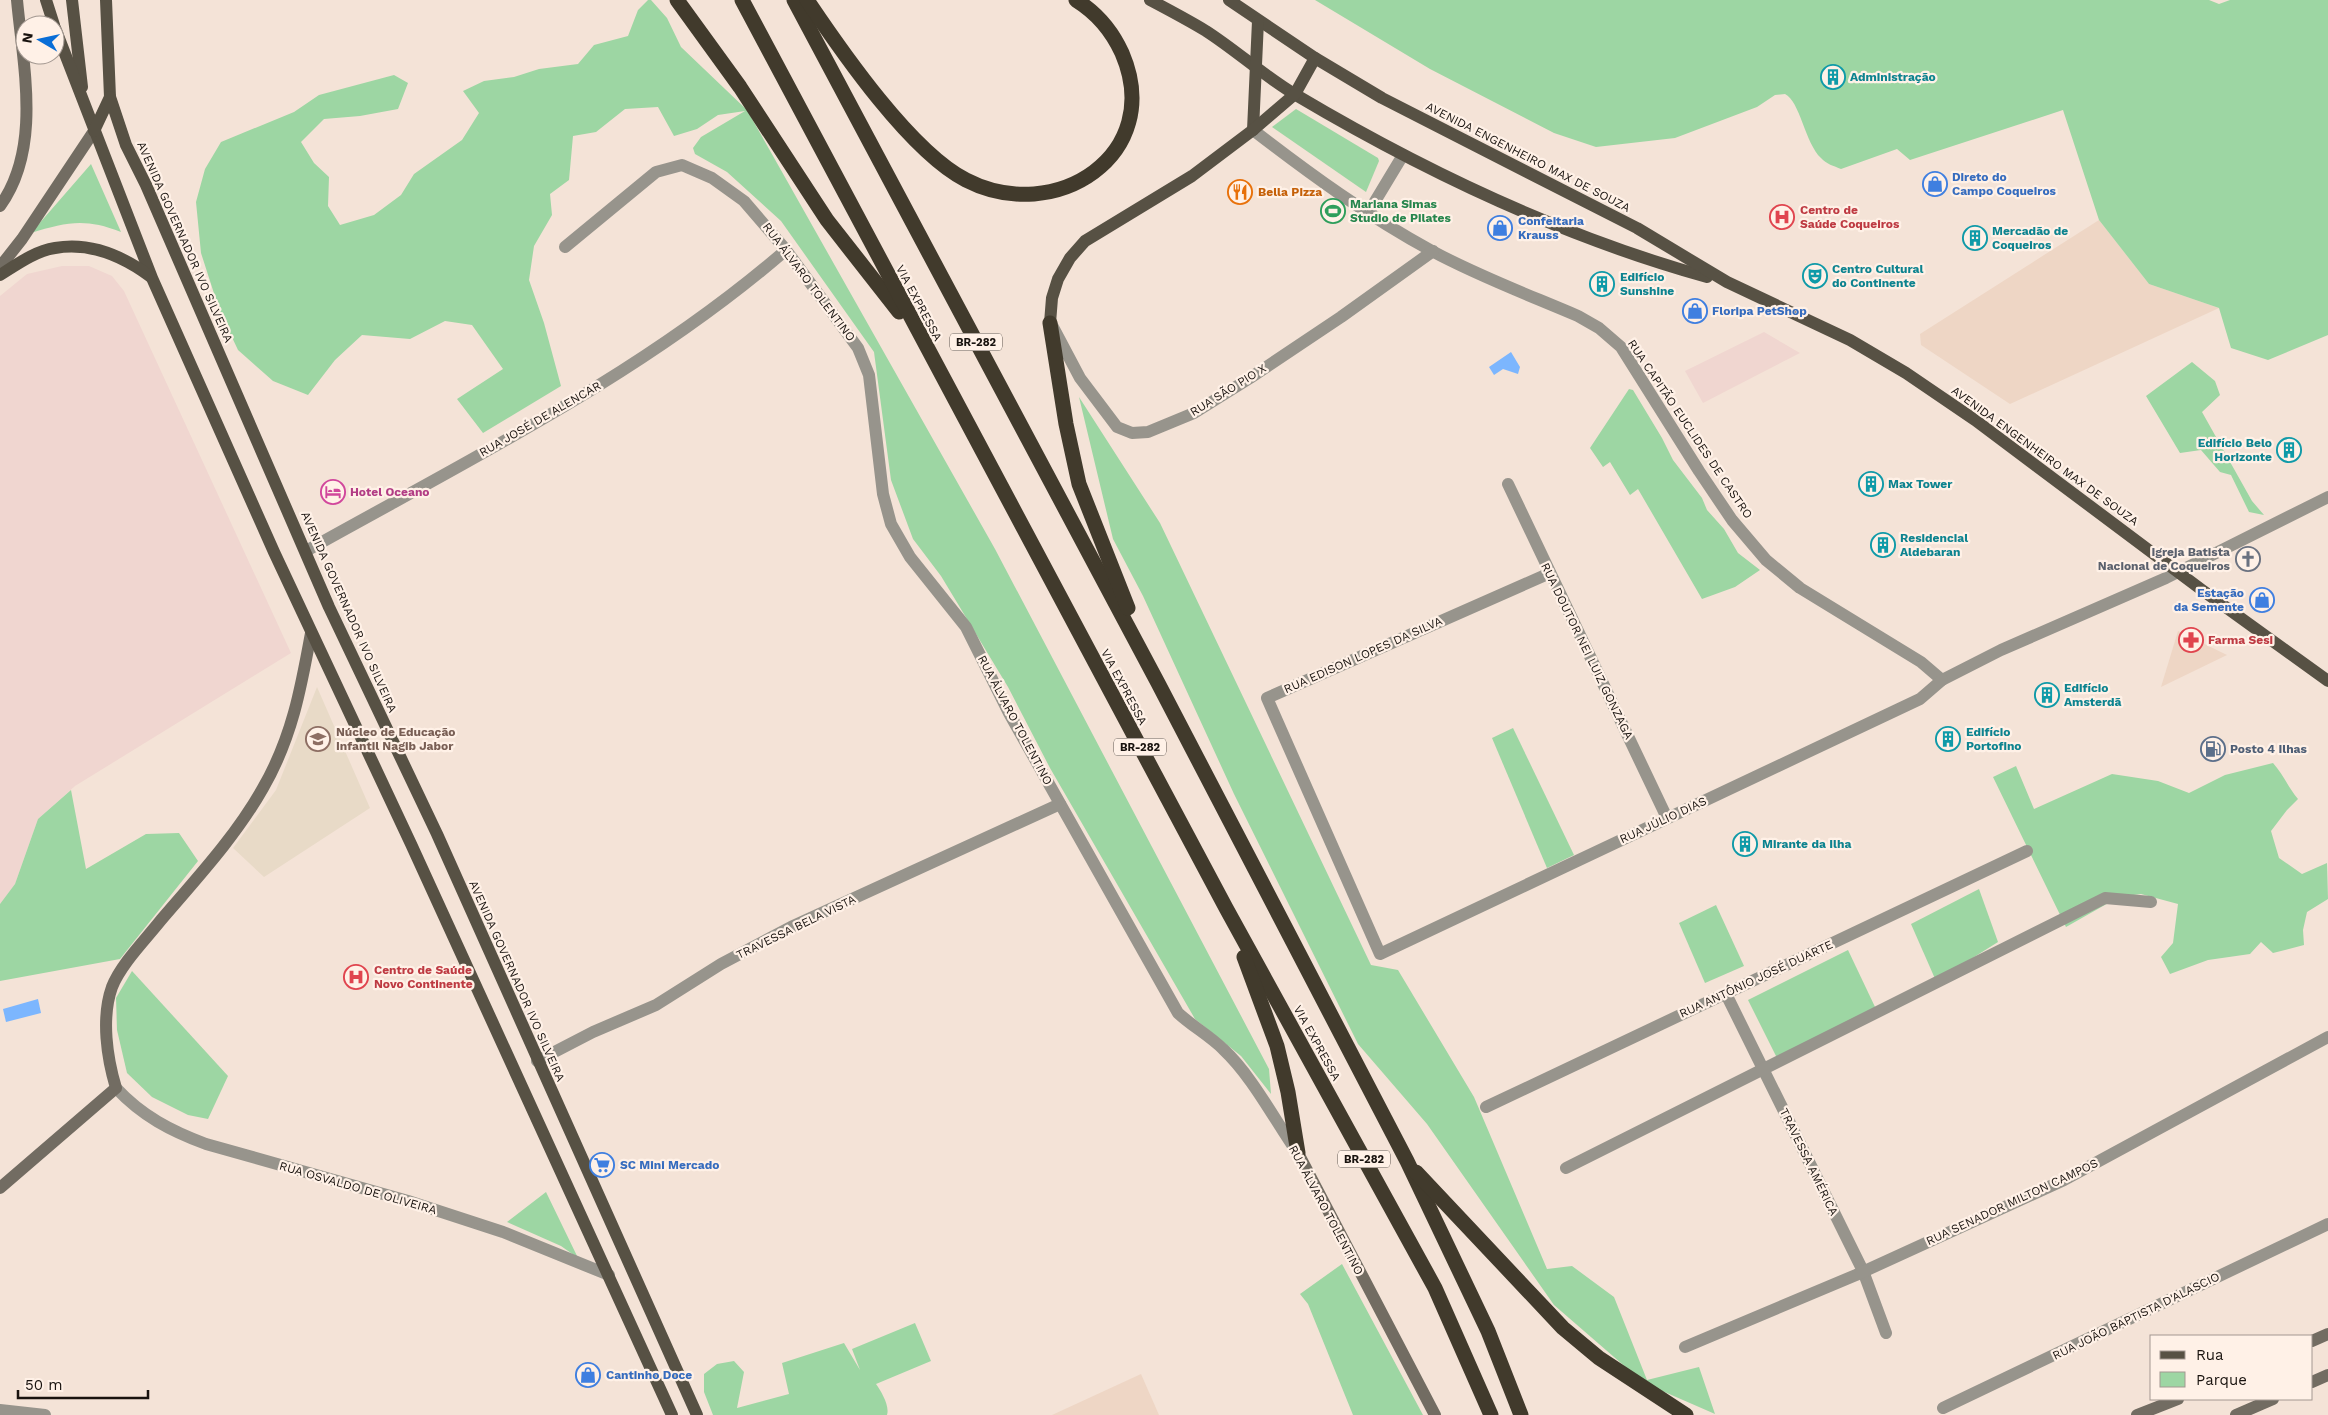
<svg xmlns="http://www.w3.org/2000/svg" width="2328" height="1415" font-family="'Work Sans',sans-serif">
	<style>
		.built { fill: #eed6c5 }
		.industrial { fill: #f0d6d0 }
		.education { fill: #e8dac7 }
		.green { fill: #9dd6a3 }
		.water { fill: #7cb6fe }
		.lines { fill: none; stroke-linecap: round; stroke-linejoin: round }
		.street { stroke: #97948c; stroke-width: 12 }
		.secondary { stroke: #726c62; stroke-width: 12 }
		.primary { stroke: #575144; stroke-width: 12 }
		.highway { stroke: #413a2c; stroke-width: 15 }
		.labels { text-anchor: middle; stroke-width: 4.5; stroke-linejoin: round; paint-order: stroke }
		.shield { fill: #fff1e7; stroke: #5e5650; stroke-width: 1 }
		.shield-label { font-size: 11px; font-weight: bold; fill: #19130f }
		.culture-label { font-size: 12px; font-weight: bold; fill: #0d838f; stroke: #fff1e7; text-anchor: start }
		.street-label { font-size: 12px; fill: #19130f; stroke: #fff1e7 }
		.shop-label { font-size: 12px; font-weight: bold; fill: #366cbe; stroke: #fff1e7; text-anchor: start }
		.food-label { font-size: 12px; font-weight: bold; fill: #c56008; stroke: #fff1e7; text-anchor: start }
		.leisure-label { font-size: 12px; font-weight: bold; fill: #27864d; stroke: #fff1e7; text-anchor: start }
		.health-label { font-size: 12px; font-weight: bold; fill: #be3a42; stroke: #fff1e7; text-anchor: start }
		.hotel-label { font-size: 12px; font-weight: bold; fill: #b23c85; stroke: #fff1e7; text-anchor: start }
		.worship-label { font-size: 12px; font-weight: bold; fill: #5b616d; stroke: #fff1e7; text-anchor: end }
		.education-label { font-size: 12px; font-weight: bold; fill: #785e54; stroke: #fff1e7; text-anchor: start }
		.service-label { font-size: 12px; font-weight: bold; fill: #4e5e75; stroke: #fff1e7; text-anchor: start }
	</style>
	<rect width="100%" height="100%" fill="#f4e3d7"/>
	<g class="built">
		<polygon points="2099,220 2149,284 2219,308 2010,404 1921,345 1920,334"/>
		<polygon points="2178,631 2227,655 2161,687"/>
		<polygon points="1141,1374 1159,1415 1052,1415"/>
	</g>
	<g class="industrial">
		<polygon points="62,266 89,266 112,276 124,291 291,653 75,786 38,819 15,884 0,904 0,296 27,274"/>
		<polygon points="1764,332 1800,353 1703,403 1685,371"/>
	</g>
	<polygon class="education" points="317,687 370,808 264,877 233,848 276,790"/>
	<g class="green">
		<polygon points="648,0 651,0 667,18 681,47 747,110 995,549 1269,1069 1271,1094 1241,1056 1195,1019 1050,768 1008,687 941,576 913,539 891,480 874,352 781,221 727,172 695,154 693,148 701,137 745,111 718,115 697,129 674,136 658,107 625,109 596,132 573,136 569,180 550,194 552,215 534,246 529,280 544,323 561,386 483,433 457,399 503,369 472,325 445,321 410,339 362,335 335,360 308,395 273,381 238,350 220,312 201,253 196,202 205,169 221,142 294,112 319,95 394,75 408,83 398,109 360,116 324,119 301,142 314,163 329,177 328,206 340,225 374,215 401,195 414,174 462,140 479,113 463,91 484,81 514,77 539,69 578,64 594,45 628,36 638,10"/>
		<path d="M1315,0H2209L2219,4L2230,0H2328V335L2268,360L2231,348L2219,308L2149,284L2099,220L2063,110L1910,160L1897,149L1841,169C1834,166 1826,164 1821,158C1805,143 1800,101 1785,94L1775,95L1757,107L1675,138L1596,147L1554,133L1430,69Z"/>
		<polygon points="1296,109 1378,158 1379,161 1366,192 1272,127"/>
		<path d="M91,164L121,232C85,218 67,222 31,233Z"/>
		<polygon points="2192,362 2215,381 2220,395 2202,412 2252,501 2264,515 2249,512 2231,475 2220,472 2201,450 2180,453 2146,396"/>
		<polygon points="1629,389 1633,390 1662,438 1673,460 1702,498 1707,510 1724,529 1738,553 1760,570 1735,587 1702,599 1638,489 1630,495 1610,462 1603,467 1590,448"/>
		<polygon points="1079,397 1160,523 1371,965 1398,970 1474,1097 1547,1269 1572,1266 1614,1297 1647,1380 1699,1367 1715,1414 1644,1383 1554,1305 1427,1124 1358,1044 1234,794 1143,596 1113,539"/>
		<polygon points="1513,728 1574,855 1547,868 1492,738"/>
		<path d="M2273,763C2283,774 2288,787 2298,799L2287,810L2271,831L2279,858L2302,874L2327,863L2328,899L2307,912L2303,930L2304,945L2273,953L2261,942L2250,954L2208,960L2170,974L2161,957L2173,943L2178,904L2141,894L2119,897L2066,927L1993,777L2016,766L2034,809L2112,774L2158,781L2189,793L2225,775Z"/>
		<polygon points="71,790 86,869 146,834 179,833 198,861 120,959 0,981 0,904 15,884 38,819"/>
		<polygon points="1979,889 1998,942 1936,981 1911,924"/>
		<polygon points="1716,905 1744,966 1705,983 1679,923"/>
		<polygon points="1848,950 1876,1009 1777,1058 1748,1000"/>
		<polygon points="132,971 228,1076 208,1119 188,1115 152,1097 127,1073 117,1030 116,998"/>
		<polygon points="546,1192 578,1258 561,1246 507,1222"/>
		<polygon points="1342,1264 1423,1415 1353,1415 1308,1304 1300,1294"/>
		<path d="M915,1323L931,1361L876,1384C881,1391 890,1406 887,1415H713L704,1392V1374L717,1364L734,1361L744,1372L737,1408L789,1394L782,1363L844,1343L860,1370L852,1349Z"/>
	</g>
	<g class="water">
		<polygon points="1511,352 1520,367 1518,374 1503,369 1494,375 1489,367"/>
		<polygon points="38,999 41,1013 6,1022 3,1009"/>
	</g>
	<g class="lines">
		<g class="street">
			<path d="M1253,130C1310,174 1369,217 1432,251C1478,276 1529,295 1578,316L1599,328L1621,347L1699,471L1732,520L1766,560L1800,588L1921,662L1942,680L2001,650L2166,578L2328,497"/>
			<polyline points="1368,213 1403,155"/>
			<path d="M565,247L656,172L682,165L712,178L744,201L786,250L858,348L869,375L883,494L891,524L910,557L966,627L1009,713L1178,1013C1192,1026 1210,1036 1223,1049C1252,1076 1274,1119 1297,1152"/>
			<polyline points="1053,327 1080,378 1117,427 1132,433 1148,432 1194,413 1250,378 1341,317 1433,251"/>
			<polyline points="1508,484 1667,818"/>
			<path d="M306,551C470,459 643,374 786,250"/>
			<polyline points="1550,573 1267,698 1380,954 1920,699 1942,680"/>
			<polyline points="1726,994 1863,1271 1886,1333"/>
			<polyline points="537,1061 593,1032 656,1005 721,964 791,927 1060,804"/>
			<path d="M116,1088C142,1116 171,1131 206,1144L408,1201L503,1232L609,1275"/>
			<polyline points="1486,1107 2027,851"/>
			<polyline points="1566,1168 2105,898 2151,902"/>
			<polyline points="1685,1347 1856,1275 2064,1180 2328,1037"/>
			<polyline points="1943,1408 2328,1224"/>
			<polyline points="0,1410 45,1415"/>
		</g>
		<g class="secondary">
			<path d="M0,206C42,148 23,66 17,0"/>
			<polyline points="0,267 22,239 94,131"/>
			<polyline points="1298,1153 1435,1415"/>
			<path d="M0,1188L116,1088C107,1058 101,1018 112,987C121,964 146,939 161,920C197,878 236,836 263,788C292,738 301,688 311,633"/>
			<polyline points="2312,1341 2328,1334"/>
			<polyline points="2312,1382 2328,1375"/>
			<polyline points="2137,1415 2178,1399"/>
			<polyline points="2236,1415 2273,1399"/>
		</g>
		<g class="primary">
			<polyline points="46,0 54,25"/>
			<polyline points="72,0 82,87"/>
			<polyline points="106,0 110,97 126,145 146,185 329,607 437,834 697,1415"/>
			<path d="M1150,0C1169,10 1188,20 1206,31C1237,51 1264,76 1296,95C1424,171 1563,237 1707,277"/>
			<polyline points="1229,0 1315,58 1382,98 1637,228 1727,282 1850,340 1906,373 1975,420 2202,590 2328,681"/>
			<polyline points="55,28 152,278 274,552 411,844 672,1415"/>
			<polyline points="1253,130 1258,21"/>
			<polyline points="94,131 110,97"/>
			<path d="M0,275C16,265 35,251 55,248C90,242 123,256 151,277"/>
			<polyline points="1050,323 1052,298 1058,279 1070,258 1085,241 1192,176 1253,130 1295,94 1315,58"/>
		</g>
		<g class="highway">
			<polyline points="677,0 740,87 827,220 899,312"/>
			<polyline points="742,0 1226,908 1435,1288 1491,1415"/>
			<polyline points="794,0 1158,683 1407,1161 1488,1331 1521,1415"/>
			<path d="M807,0C842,52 911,152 966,180C1055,226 1166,155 1122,53C1112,31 1097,13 1076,0"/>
			<polyline points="1050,323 1066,424 1079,484 1128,608"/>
			<polyline points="1244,957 1277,1046 1288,1092 1298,1153"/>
			<polyline points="1416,1172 1563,1328 1599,1358 1686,1415"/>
		</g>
	</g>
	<defs>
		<symbol id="building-ring" viewBox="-11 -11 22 22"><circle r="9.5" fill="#fff1e7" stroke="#0f9aa8" stroke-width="1.5"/><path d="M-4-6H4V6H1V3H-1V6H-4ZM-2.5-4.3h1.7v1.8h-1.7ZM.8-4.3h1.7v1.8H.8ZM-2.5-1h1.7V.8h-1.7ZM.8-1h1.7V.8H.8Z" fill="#0f9aa8"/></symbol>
		<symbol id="shop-ring" viewBox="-11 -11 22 22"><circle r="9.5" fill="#fff1e7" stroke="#3f7fe0" stroke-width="1.5"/><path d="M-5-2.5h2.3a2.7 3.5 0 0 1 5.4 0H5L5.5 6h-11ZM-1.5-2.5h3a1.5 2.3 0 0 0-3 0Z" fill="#3f7fe0"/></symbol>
		<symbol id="restaurant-ring" viewBox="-11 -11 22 22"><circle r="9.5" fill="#fff1e7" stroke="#e8710a" stroke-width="1.5"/><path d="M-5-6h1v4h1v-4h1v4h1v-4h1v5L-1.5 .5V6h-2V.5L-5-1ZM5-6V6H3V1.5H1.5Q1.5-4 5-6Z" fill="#e8710a"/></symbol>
		<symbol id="stadium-ring" viewBox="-11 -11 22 22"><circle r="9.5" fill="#fff1e7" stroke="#2e9e5b" stroke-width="1.5"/><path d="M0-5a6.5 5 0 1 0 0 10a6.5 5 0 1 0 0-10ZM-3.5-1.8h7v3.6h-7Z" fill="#2e9e5b"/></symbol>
		<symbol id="hospital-ring" viewBox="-11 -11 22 22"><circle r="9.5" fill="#fff1e7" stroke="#e0444e" stroke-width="1.5"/><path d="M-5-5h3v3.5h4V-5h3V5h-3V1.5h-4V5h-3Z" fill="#e0444e"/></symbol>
		<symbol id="theatre-ring" viewBox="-11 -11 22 22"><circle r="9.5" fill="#fff1e7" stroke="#0f9aa8" stroke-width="1.5"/><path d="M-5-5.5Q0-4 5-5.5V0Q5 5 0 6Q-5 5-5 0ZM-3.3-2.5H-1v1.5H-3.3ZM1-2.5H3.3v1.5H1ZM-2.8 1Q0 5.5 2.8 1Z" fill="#0f9aa8"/></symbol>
		<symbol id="hotel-ring" viewBox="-11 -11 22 22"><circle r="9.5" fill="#fff1e7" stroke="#d1479c" stroke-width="1.5"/><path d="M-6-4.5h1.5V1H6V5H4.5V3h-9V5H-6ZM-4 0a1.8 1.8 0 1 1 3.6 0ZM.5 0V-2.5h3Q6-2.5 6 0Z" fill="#d1479c"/></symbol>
		<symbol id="church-ring" viewBox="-11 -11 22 22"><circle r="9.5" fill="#fff1e7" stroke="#6b7280" stroke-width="1.5"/><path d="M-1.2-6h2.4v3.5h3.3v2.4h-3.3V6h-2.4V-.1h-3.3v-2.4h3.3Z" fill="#6b7280"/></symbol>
		<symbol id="pharmacy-ring" viewBox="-11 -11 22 22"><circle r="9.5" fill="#fff1e7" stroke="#e0444e" stroke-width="1.5"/><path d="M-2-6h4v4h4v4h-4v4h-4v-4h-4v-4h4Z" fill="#e0444e"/></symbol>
		<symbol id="school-ring" viewBox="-11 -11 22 22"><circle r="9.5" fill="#fff1e7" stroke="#8d6e63" stroke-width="1.5"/><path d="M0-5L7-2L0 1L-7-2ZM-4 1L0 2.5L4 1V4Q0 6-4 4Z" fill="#8d6e63"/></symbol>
		<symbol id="fuel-ring" viewBox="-11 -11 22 22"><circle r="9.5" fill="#fff1e7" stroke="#5c6f8a" stroke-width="1.5"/><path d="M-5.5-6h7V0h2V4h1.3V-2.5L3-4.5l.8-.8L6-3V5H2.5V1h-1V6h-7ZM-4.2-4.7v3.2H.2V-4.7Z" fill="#5c6f8a"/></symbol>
		<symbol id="supermarket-ring" viewBox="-11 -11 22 22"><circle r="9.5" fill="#fff1e7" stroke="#3f7fe0" stroke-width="1.5"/><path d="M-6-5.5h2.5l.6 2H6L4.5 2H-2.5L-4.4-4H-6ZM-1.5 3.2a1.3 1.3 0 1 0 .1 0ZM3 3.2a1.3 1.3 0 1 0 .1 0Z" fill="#3f7fe0"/></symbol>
	</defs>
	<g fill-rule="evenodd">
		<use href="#building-ring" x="1819" y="63" width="28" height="28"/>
		<use href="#shop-ring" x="1921" y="170" width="28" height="28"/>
		<use href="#restaurant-ring" x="1226" y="178" width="28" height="28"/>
		<use href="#stadium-ring" x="1319" y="197" width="28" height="28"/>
		<use href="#hospital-ring" x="1768" y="203" width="28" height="28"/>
		<use href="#shop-ring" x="1486" y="214" width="28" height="28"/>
		<use href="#building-ring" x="1961" y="224" width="28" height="28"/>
		<use href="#theatre-ring" x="1801" y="262" width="28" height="28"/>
		<use href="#building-ring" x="1588" y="270" width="28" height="28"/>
		<use href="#shop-ring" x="1681" y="297" width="28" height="28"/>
		<use href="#building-ring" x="2275" y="436" width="28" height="28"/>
		<use href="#building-ring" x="1857" y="470" width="28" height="28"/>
		<use href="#hotel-ring" x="319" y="478" width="28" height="28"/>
		<use href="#building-ring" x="1869" y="531" width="28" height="28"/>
		<use href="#church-ring" x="2234" y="545" width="28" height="28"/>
		<use href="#shop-ring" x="2248" y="586" width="28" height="28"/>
		<use href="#pharmacy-ring" x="2177" y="626" width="28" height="28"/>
		<use href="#building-ring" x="2033" y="681" width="28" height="28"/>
		<use href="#school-ring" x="304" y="725" width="28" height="28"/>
		<use href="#building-ring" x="1934" y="725" width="28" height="28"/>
		<use href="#fuel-ring" x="2199" y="735" width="28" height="28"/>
		<use href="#building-ring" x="1731" y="830" width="28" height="28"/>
		<use href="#hospital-ring" x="342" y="963" width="28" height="28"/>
		<use href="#supermarket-ring" x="588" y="1151" width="28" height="28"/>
		<use href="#shop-ring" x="574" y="1361" width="28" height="28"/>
	</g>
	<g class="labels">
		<g class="shield">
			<rect x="950" y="333.5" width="52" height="17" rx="4"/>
			<rect x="1114" y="738.5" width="52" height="17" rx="4"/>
			<rect x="1338" y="1150.5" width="52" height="17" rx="4"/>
		</g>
		<g class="shield-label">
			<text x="976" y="346">BR-282</text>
			<text x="1140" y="751">BR-282</text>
			<text x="1364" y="1163">BR-282</text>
		</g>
		<g class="culture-label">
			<text x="1850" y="81">Administração</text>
			<text x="1992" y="235">Mercadão de<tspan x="1992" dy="14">Coqueiros</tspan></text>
			<text x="1832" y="273">Centro Cultural<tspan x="1832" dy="14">do Continente</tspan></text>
			<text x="1620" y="281">Edifício<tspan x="1620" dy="14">Sunshine</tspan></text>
			<text x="2272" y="447" text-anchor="end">Edifício Belo<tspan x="2272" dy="14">Horizonte</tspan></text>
			<text x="1888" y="488">Max Tower</text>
			<text x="1900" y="542">Residencial<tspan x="1900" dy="14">Aldebaran</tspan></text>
			<text x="2064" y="692">Edifício<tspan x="2064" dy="14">Amsterdã</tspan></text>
			<text x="1966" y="736">Edifício<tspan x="1966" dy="14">Portofino</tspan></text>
			<text x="1762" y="848">Mirante da Ilha</text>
		</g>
		<g class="street-label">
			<text transform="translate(1528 157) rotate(27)" y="4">AVENIDA ENGENHEIRO MAX DE SOUZA</text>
			<text transform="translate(185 242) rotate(66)" y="4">AVENIDA GOVERNADOR IVO SILVEIRA</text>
			<text transform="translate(809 282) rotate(53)" y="4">RUA ÁLVARO TOLENTINO</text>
			<text transform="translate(919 303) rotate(62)" y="4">VIA EXPRESSA</text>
			<text transform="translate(1228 390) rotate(-32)" y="4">RUA SÃO PIO X</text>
			<text transform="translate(540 419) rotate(-30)" y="4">RUA JOSÉ DE ALENCAR</text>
			<text transform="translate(1690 429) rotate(56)" y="4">RUA CAPITÃO EUCLIDES DE CASTRO</text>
			<text transform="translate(2045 456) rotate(36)" y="4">AVENIDA ENGENHEIRO MAX DE SOUZA</text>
			<text transform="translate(349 612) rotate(66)" y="4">AVENIDA GOVERNADOR IVO SILVEIRA</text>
			<text transform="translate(1587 651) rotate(64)" y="4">RUA DOUTOR NEI LUIZ GONZAGA</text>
			<text transform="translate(1363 655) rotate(-24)" y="4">RUA EDISON LOPES DA SILVA</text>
			<text transform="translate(1124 687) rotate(62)" y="4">VIA EXPRESSA</text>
			<text transform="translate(1015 720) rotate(62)" y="4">RUA ÁLVARO TOLENTINO</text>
			<text transform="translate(1663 820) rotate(-25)" y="4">RUA JÚLIO DIAS</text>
			<text transform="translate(796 927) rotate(-26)" y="4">TRAVESSA BELA VISTA</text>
			<text transform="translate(1756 979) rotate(-25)" y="4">RUA ANTÔNIO JOSÉ DUARTE</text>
			<text transform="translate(517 981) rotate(66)" y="4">AVENIDA GOVERNADOR IVO SILVEIRA</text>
			<text transform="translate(1317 1043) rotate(61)" y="4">VIA EXPRESSA</text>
			<text transform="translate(1809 1162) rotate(64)" y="4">TRAVESSA AMÉRICA</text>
			<text transform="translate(358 1188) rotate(16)" y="4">RUA OSVALDO DE OLIVEIRA</text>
			<text transform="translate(2012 1202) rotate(-25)" y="4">RUA SENADOR MILTON CAMPOS</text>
			<text transform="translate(1326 1210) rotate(62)" y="4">RUA ÁLVARO TOLENTINO</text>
			<text transform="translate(2136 1316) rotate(-26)" y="4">RUA JOÃO BAPTISTA D'ALASCIO</text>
		</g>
		<g class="shop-label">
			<text x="1952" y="181">Direto do<tspan x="1952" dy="14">Campo Coqueiros</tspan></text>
			<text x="1518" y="225">Confeitaria<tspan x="1518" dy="14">Krauss</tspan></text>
			<text x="1712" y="315">Floripa PetShop</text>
			<text x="2244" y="597" text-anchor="end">Estação<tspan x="2244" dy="14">da Semente</tspan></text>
			<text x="620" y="1169">SC Mini Mercado</text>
			<text x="606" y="1379">Cantinho Doce</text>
		</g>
		<g class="food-label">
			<text x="1258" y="196">Bella Pizza</text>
		</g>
		<g class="leisure-label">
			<text x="1350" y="208">Mariana Simas<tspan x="1350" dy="14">Studio de Pilates</tspan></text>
		</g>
		<g class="health-label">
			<text x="1800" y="214">Centro de<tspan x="1800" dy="14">Saúde Coqueiros</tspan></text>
			<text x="2208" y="644">Farma Sesi</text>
			<text x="374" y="974">Centro de Saúde<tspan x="374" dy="14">Novo Continente</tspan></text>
		</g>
		<g class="hotel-label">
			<text x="350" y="496">Hotel Oceano</text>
		</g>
		<g class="worship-label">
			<text x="2230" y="556">Igreja Batista<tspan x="2230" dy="14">Nacional de Coqueiros</tspan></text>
		</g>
		<g class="education-label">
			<text x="336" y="736">Núcleo de Educação<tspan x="336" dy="14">Infantil Nagib Jabor</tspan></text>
		</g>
		<g class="service-label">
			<text x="2230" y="753">Posto 4 Ilhas</text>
		</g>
	</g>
	<rect x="2150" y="1335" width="162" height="65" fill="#fff1e7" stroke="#a39891"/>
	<rect x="2160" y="1351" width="25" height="8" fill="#575144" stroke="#a39891"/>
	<text x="2196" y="1360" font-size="15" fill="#19130f">Rua</text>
	<rect x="2160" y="1372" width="25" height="15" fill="#9dd6a3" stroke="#a39891"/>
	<text x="2196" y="1385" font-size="15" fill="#19130f">Parque</text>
	<g transform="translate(40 40) rotate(279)"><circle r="24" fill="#fff1e7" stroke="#a39891"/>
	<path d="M0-4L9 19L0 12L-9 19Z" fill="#096ed7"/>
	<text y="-8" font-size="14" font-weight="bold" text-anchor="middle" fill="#19130f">N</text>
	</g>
	<path d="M18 1390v8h130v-8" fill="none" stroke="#19130f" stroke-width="2.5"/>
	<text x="25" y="1390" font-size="15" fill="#19130f" stroke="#fff1e7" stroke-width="4" paint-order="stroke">50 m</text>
</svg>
